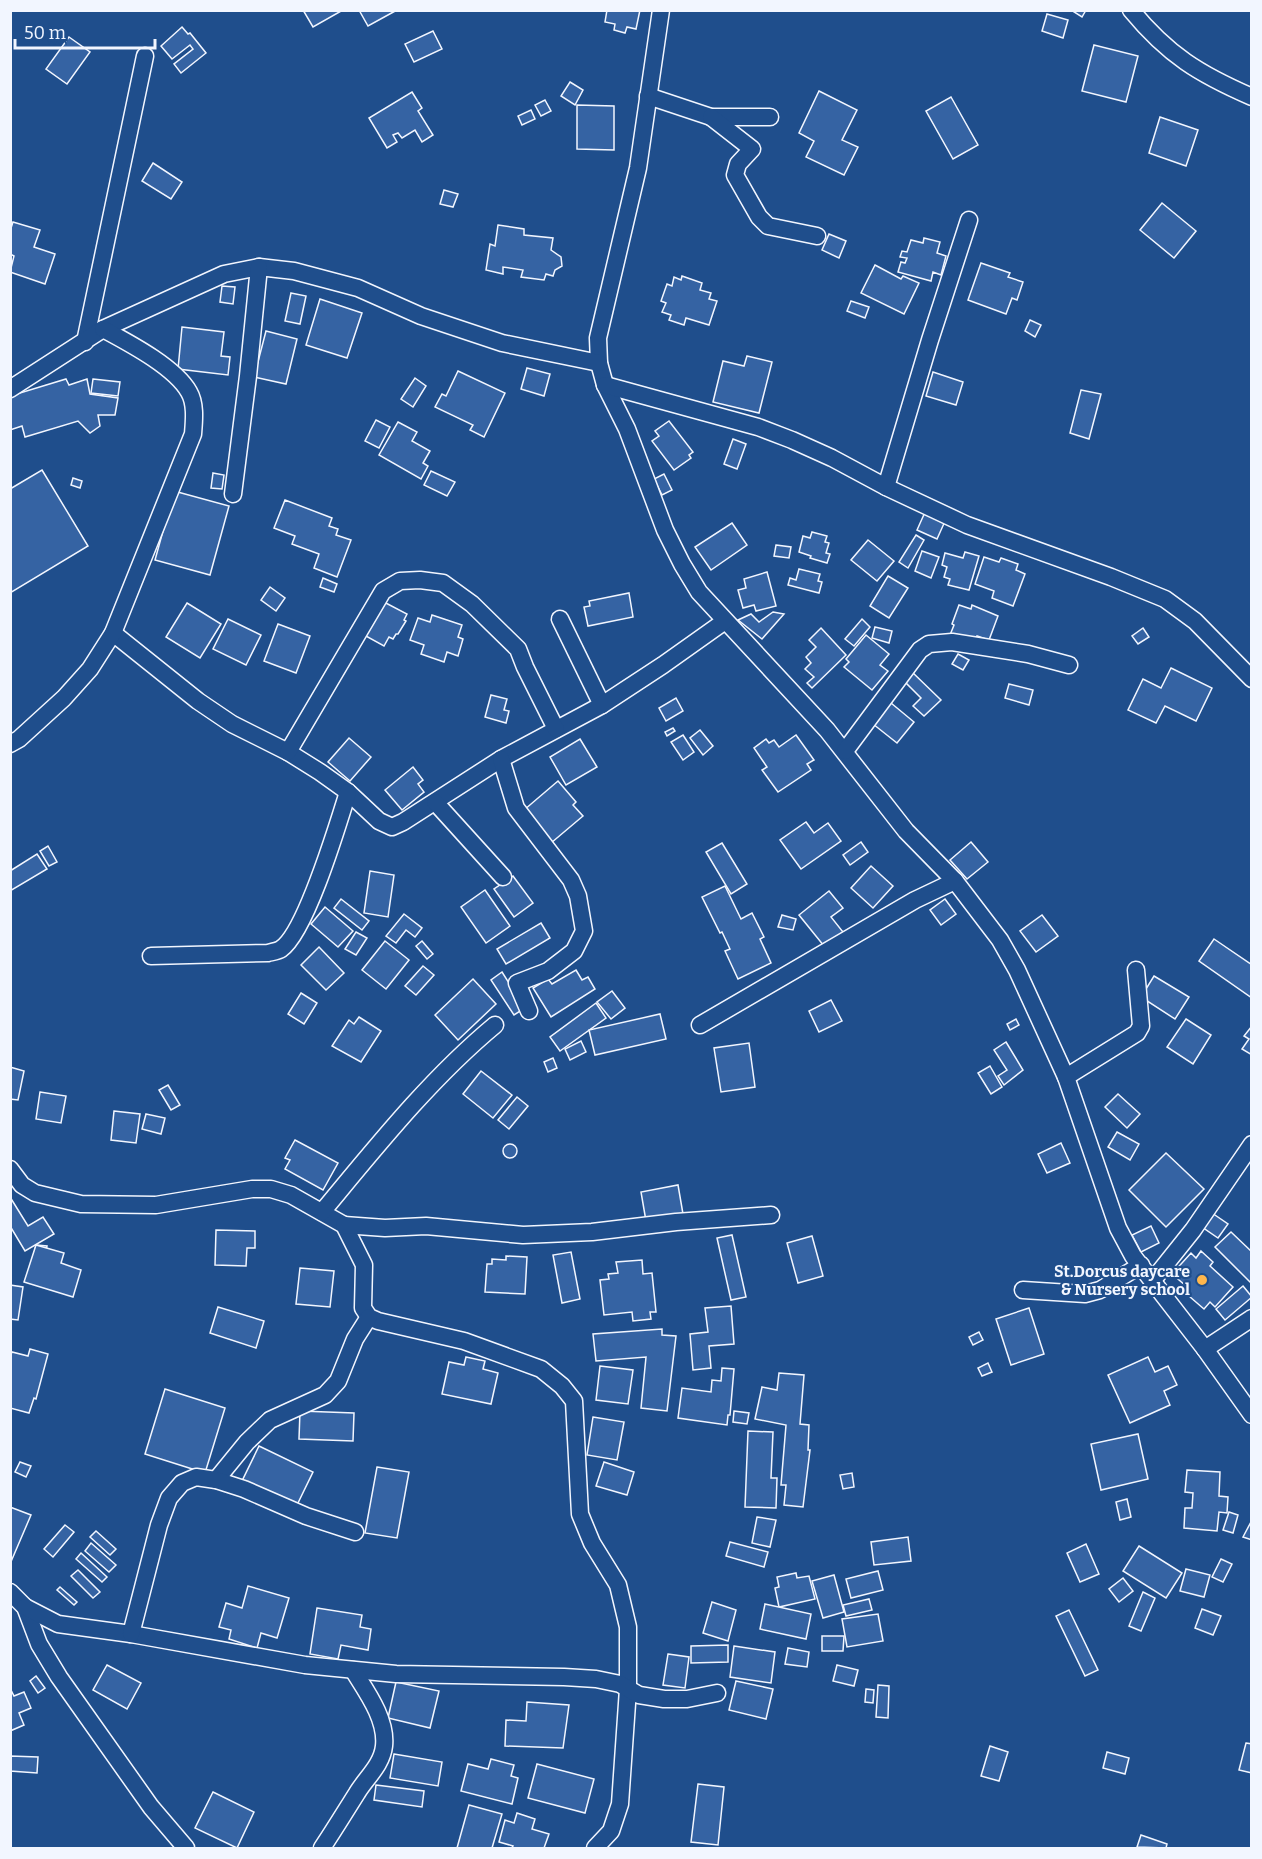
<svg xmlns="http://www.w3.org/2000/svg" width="1262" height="1859" font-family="Bitter,serif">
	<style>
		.building { fill: #3563a3; stroke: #f2f6ff; stroke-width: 1.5 }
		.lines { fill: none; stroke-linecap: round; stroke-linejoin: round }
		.street-casing { stroke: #f2f6ff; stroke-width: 19 }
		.street { stroke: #1f4e8c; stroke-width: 16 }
		.poi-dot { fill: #ffb74d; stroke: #1f4e8c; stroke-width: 2 }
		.labels { text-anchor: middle; stroke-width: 4.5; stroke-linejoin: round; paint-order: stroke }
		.poi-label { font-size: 16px; font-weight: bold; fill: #f2f6ff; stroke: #1f4e8c; text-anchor: end }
	</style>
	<rect width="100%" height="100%" fill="#1f4e8c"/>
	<g class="building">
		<polygon points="303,10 343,10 313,27"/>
		<polygon points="359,10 397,10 368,26"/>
		<polygon points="607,10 640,10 636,29 627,27 625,33 614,30 615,24 605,22"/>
		<polygon points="1071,10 1086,10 1082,17"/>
		<polygon points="1047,14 1068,20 1063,38 1042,31"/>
		<polygon points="182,27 188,34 190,33 206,53 181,73 174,64 193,49 190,45 172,59 161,46"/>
		<polygon points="433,31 442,49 414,62 405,44"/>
		<polygon points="69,37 90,52 67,84 46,69"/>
		<polygon points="1094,45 1138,56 1126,102 1082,91"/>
		<polygon points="570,82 583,90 575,105 561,96"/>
		<polygon points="819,91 857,110 842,140 858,147 844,175 806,157 814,141 799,133"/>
		<polygon points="412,92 422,108 418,111 433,135 422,142 415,130 402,138 398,133 393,135 397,142 387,148 369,118"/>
		<polygon points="951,97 978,145 953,159 926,111"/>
		<polygon points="545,100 551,111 541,116 535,105"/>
		<polygon points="577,105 614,106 614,150 577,149"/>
		<polygon points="531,110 535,119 522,125 518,116"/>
		<polygon points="1160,117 1198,130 1186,166 1149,153"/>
		<polygon points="153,163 182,182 171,199 142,181"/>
		<polygon points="444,190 458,194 453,207 440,204"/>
		<polygon points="1162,203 1196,231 1174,258 1140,230"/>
		<polygon points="13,222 40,230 34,247 55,254 45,284 10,272 14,256 10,254 10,231"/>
		<polygon points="498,225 524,229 524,235 553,238 551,250 561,257 562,266 555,270 553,276 546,274 544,280 521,277 523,270 503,267 503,274 486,270 490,244 495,246"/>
		<polygon points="829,234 846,241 839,258 822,250"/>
		<polygon points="924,238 940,242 937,253 946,256 941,275 933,272 931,281 898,272 901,262 905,263 907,258 900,257 902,251 907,252 911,240 923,243"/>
		<polygon points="981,263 1010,273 1008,277 1023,282 1017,300 1012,298 1006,314 968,300"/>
		<polygon points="875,265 901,279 903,276 919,283 904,314 861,293"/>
		<polygon points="682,276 702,283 700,290 711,293 709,299 717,301 709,325 686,318 684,325 669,320 671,315 662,312 666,303 661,301 667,284 672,286 674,277 681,280"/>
		<polygon points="222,286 235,287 233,304 220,302"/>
		<polygon points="291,293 306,296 300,324 285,321"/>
		<polygon points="320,299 362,313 347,358 306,345"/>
		<polygon points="851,301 869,307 865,318 847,311"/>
		<polygon points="1030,320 1041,325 1035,337 1025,331"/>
		<polygon points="182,327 224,332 221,356 230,357 228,375 178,369"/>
		<polygon points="266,331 297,339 286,384 254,377"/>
		<polygon points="747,356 772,362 759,413 713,402 723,361 744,366"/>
		<polygon points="527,368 550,374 544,396 521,389"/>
		<polygon points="458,371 505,393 484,437 470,430 473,425 435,407 442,394 446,396"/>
		<polygon points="933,372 963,382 956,405 926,396"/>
		<polygon points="415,378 426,386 413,407 401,399"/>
		<polygon points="66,379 69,385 87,379 90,394 118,398 115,415 98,415 100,426 90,433 78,421 25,437 22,426 10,430 10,396"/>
		<polygon points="93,379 120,382 118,396 91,393"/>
		<polygon points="1081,390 1101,394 1089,439 1070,433"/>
		<polygon points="376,420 390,427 379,448 365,441"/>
		<polygon points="669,421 693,452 689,455 691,458 674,470 652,441 659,436 655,431"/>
		<polygon points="398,422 417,432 412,441 430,451 423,463 428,466 421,479 379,455"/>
		<polygon points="733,439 746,444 737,469 724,464"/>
		<polygon points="42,470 88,546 10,593 10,489"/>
		<polygon points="431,471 455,482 447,496 424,485"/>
		<polygon points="213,473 224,475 222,489 211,488"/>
		<polygon points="664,474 672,490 662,495 654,479"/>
		<polygon points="73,478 82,481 80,488 71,485"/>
		<polygon points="174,491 229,506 210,575 155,560"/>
		<polygon points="285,500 332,518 329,526 338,529 336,535 351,540 337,577 314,568 319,554 292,544 295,536 274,528"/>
		<polygon points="926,510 946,519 937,539 917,530"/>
		<polygon points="732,523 747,545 711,570 695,547"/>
		<polygon points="812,532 827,536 825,542 829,543 826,553 830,554 827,563 810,558 811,556 799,552 803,536 810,538"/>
		<polygon points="916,535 924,540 908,568 899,562"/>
		<polygon points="868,540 894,561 877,581 851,560"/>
		<polygon points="776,545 791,547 789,558 774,556"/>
		<polygon points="922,551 939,557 931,578 915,571"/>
		<polygon points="965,552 979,556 969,590 948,585 950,579 944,577 947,567 942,565 945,553 963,558"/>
		<polygon points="984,557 999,562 1001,558 1018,564 1016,570 1025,574 1013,606 992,598 994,591 975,584"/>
		<polygon points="799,569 820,574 818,581 822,582 819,593 788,585 790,578 796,580"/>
		<polygon points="767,572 776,606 756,611 754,605 743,608 738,590 746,588 744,579"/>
		<polygon points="888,576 908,588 889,618 870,606"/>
		<polygon points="323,578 337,584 334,592 320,587"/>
		<polygon points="270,587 285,598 276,611 261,600"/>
		<polygon points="629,593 633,617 588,626 584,607 590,606 589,601"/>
		<polygon points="382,601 407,614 404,620 406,621 398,634 396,634 393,639 389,637 384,646 364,635"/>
		<polygon points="187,603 221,624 200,658 166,637"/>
		<polygon points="959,605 971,609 972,605 998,616 989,640 977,636 973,644 950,635 954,625 952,624"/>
		<polygon points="773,612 784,614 762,639 738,620 751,614 759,622"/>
		<polygon points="432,615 462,625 458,637 463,639 458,656 447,652 444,662 421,654 424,645 410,640 418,618 430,622"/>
		<polygon points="228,619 261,635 246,665 213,649"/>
		<polygon points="862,619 870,627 854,646 845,639"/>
		<polygon points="278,624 310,636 296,673 264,661"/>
		<polygon points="875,627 892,631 889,643 872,638"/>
		<polygon points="821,628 846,655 812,688 807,683 814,677 805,669 811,663 806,657 816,647 809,640"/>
		<polygon points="1143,628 1149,637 1138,644 1132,636"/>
		<polygon points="866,635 889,654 880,665 888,671 872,690 844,667 849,662 846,659"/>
		<polygon points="958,654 969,660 963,670 952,664"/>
		<polygon points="1171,668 1212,688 1196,721 1165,706 1156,723 1128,710 1143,679 1161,688"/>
		<polygon points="911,671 941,700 924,716 913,706 921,698 902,679"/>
		<polygon points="1009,684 1033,690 1029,705 1005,698"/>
		<polygon points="491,695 507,699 504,710 509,711 506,723 485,717"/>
		<polygon points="676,698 683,711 666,721 659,708"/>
		<polygon points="891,703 914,722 897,743 873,724"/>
		<polygon points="673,728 675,731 667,736 665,732"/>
		<polygon points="700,730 713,746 703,755 690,738"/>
		<polygon points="683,735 694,752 683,760 671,742"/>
		<polygon points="796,735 814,760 807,764 811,770 778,792 762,770 767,767 754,748 766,739 769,743 774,740 779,747"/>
		<polygon points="349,738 371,757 350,781 328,762"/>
		<polygon points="580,739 597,767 566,785 550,757"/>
		<polygon points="413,767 423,780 418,784 424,792 402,810 385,790"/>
		<polygon points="558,781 576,802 573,805 583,816 551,843 524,810"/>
		<polygon points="806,822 814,833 828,823 841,841 801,869 780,840"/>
		<polygon points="861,842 868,852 850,865 843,855"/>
		<polygon points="971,842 988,862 967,879 950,860"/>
		<polygon points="722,843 747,884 731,894 706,852"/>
		<polygon points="48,846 57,862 49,866 40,851"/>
		<polygon points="37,854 47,869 10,891 10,871"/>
		<polygon points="871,866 893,886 873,908 851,888"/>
		<polygon points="370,871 394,875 388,917 364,913"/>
		<polygon points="513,876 533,903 514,917 494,889"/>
		<polygon points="725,886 741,919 752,913 764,937 760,939 771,963 738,979 725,951 730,949 722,932 720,933 702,897"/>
		<polygon points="485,890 510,926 486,943 461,907"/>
		<polygon points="829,891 843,908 831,917 843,932 824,946 799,915"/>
		<polygon points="341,899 369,921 362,930 334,908"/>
		<polygon points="945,899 956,914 941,925 930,910"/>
		<polygon points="325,907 353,931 338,947 311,924"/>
		<polygon points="404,914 422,928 415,937 406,930 396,943 386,936"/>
		<polygon points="782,915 796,919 793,930 778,927"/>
		<polygon points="1042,915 1058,936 1036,952 1020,931"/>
		<polygon points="541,923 550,938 506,964 497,949"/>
		<polygon points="356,932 367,938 356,955 345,949"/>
		<polygon points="1214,939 1252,965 1252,998 1199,961"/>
		<polygon points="385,941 409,960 386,989 362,970"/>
		<polygon points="422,941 433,954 427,959 416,946"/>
		<polygon points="319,947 344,973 326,990 301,965"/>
		<polygon points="423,966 434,975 416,995 405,986"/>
		<polygon points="576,970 582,980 588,977 595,989 551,1017 533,988 548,979 552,984"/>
		<polygon points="502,972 525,1008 514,1015 491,980"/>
		<polygon points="1154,976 1189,997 1175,1019 1141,997"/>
		<polygon points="473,979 496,1004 458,1040 435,1015"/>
		<polygon points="612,991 625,1008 611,1019 597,1002"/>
		<polygon points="301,993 317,1003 304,1024 288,1014"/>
		<polygon points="831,1000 842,1021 819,1032 809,1011"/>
		<polygon points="596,1003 606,1018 560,1051 550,1037"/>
		<polygon points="660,1014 666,1039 595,1055 589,1030"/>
		<polygon points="359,1017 381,1031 361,1062 332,1046 349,1020 354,1024"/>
		<polygon points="1016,1019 1019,1025 1010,1030 1007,1024"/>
		<polygon points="1186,1019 1211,1035 1193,1064 1167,1047"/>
		<polygon points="1252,1026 1252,1055 1242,1049 1249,1039 1244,1036"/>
		<polygon points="581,1041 586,1052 570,1060 565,1049"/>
		<polygon points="1006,1042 1023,1070 1004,1085 998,1076 1007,1070 994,1050"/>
		<polygon points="749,1043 755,1087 721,1092 714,1048"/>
		<polygon points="553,1058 557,1068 548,1072 544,1062"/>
		<polygon points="990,1066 1002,1087 991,1094 978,1073"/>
		<polygon points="10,1067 24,1071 18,1100 10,1099"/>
		<polygon points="481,1071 512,1095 493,1118 463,1094"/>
		<polygon points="168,1085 180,1105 171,1110 159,1090"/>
		<polygon points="40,1092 66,1096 61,1123 36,1119"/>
		<polygon points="1118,1094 1140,1114 1127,1128 1105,1107"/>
		<polygon points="517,1097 528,1106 509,1129 498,1120"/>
		<polygon points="114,1111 140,1114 136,1143 111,1140"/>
		<polygon points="146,1114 165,1118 161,1134 142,1129"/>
		<polygon points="1117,1132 1139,1144 1130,1160 1108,1147"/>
		<polygon points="295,1140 338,1163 323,1190 285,1169 290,1160 285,1158"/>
		<polygon points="1061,1143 1070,1163 1047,1173 1038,1154"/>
		<circle cx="510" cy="1151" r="7"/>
		<polygon points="1166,1153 1204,1189 1166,1227 1129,1190"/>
		<polygon points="678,1185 683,1214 646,1221 641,1192"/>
		<polygon points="10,1197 28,1226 43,1217 54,1234 25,1251 10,1226"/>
		<polygon points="1212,1213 1228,1224 1218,1238 1202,1227"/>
		<polygon points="1151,1226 1159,1243 1141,1252 1132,1235"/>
		<polygon points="216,1230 255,1231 255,1248 247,1248 246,1266 215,1265"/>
		<polygon points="1231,1232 1252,1252 1252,1284 1215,1247"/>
		<polygon points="732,1235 746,1297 731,1300 717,1238"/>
		<polygon points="812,1236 823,1276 798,1283 787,1243"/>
		<polygon points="36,1245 47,1246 45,1257 34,1255"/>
		<polygon points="36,1245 64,1253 61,1263 81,1270 73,1297 24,1282"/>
		<polygon points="1201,1251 1213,1262 1210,1266 1233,1287 1215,1307 1210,1302 1204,1309 1182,1290 1186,1286 1172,1274 1191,1253 1196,1258"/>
		<polygon points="571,1252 580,1299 562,1303 553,1255"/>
		<polygon points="506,1256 527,1257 525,1294 485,1292 487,1264 492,1264 492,1259 506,1260"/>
		<polygon points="642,1260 643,1274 652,1273 656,1312 650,1312 651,1319 633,1321 632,1312 604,1315 600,1280 609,1279 608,1274 618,1273 616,1262"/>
		<polygon points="300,1268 334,1271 330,1307 296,1304"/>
		<polygon points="10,1285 23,1287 18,1320 10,1319"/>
		<polygon points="1243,1286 1252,1297 1225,1320 1216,1309"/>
		<polygon points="731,1306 734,1344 709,1346 711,1368 693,1370 690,1334 708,1332 705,1308"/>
		<polygon points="218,1307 264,1321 256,1348 210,1333"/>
		<polygon points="1029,1308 1044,1354 1011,1365 996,1319"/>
		<polygon points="662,1329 662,1335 676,1336 667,1411 641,1408 646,1357 596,1361 593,1334"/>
		<polygon points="979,1332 983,1340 973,1345 969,1337"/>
		<polygon points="30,1349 48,1354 36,1399 34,1398 29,1413 10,1408 10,1357 12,1352 28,1356"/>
		<polygon points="466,1357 485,1361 483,1369 498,1373 491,1404 442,1394 449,1362 464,1365"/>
		<polygon points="1148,1357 1155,1372 1168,1366 1177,1385 1164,1391 1170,1405 1130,1423 1108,1375"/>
		<polygon points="988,1363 992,1372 982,1376 978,1368"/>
		<polygon points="600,1366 633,1370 628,1404 596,1400"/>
		<polygon points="722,1368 734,1369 730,1415 728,1415 727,1425 678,1418 682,1388 711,1392 712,1380 721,1381"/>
		<polygon points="779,1373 804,1375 800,1424 809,1425 808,1450 810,1450 803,1507 784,1505 786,1485 781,1485 786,1425 755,1419 762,1387 777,1390"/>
		<polygon points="165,1389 225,1408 205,1473 145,1454"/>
		<polygon points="300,1411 354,1413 353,1441 299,1439"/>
		<polygon points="734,1411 749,1413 747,1424 733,1422"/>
		<polygon points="593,1417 624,1422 617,1460 587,1455"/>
		<polygon points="748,1431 773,1432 771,1478 777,1478 776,1508 745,1507"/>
		<polygon points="1138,1434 1148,1479 1101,1490 1091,1444"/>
		<polygon points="259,1446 313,1472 296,1507 242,1481"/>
		<polygon points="20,1462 31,1466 26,1477 15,1472"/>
		<polygon points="604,1462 634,1472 627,1495 596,1486"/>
		<polygon points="377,1467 409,1472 397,1538 365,1533"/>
		<polygon points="1187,1470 1220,1472 1219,1496 1228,1497 1227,1513 1219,1512 1217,1531 1184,1528 1185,1508 1192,1508 1193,1493 1185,1492"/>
		<polygon points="852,1473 854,1487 843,1489 840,1475"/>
		<polygon points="1127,1499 1131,1517 1120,1520 1116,1502"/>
		<polygon points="10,1507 31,1515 10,1564"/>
		<polygon points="1229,1512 1238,1515 1233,1533 1223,1530"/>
		<polygon points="757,1517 776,1520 770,1547 752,1543"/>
		<polygon points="1252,1520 1252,1540 1243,1537"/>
		<polygon points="65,1525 74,1532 53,1557 44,1549"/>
		<polygon points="96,1531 116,1549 110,1555 90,1537"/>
		<polygon points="908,1537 911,1561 874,1565 871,1542"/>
		<polygon points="730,1542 768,1552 764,1567 726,1556"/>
		<polygon points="91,1543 116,1565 109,1572 85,1551"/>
		<polygon points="1086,1544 1099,1574 1080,1582 1067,1553"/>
		<polygon points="1139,1546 1182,1573 1166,1598 1123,1571"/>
		<polygon points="81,1553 107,1577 102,1582 76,1559"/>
		<polygon points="1221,1559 1232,1564 1223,1582 1212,1577"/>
		<polygon points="1186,1569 1210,1575 1204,1597 1180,1591"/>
		<polygon points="78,1570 100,1592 93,1598 71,1576"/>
		<polygon points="878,1571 883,1590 851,1598 846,1579"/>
		<polygon points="796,1573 797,1578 809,1576 815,1599 779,1607 775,1588 779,1587 777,1577"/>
		<polygon points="834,1575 844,1612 823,1618 812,1581"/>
		<polygon points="1123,1578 1133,1591 1119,1602 1109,1589"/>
		<polygon points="248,1586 289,1598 277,1638 261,1633 257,1648 229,1639 231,1630 219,1627 226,1603 242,1608"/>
		<polygon points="60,1587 77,1602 74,1605 57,1590"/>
		<polygon points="1143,1592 1155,1598 1141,1631 1129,1626"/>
		<polygon points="869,1599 872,1610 846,1616 843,1605"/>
		<polygon points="712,1602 736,1610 728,1641 703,1633"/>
		<polygon points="765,1604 811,1614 806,1639 760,1629"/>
		<polygon points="317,1608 362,1615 360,1627 371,1629 368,1650 341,1645 338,1659 310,1654"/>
		<polygon points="1202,1609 1221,1616 1213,1635 1195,1628"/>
		<polygon points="1069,1610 1098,1670 1085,1676 1056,1616"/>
		<polygon points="878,1614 883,1641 847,1647 842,1619"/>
		<polygon points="822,1636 844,1636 843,1651 822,1651"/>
		<polygon points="728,1645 728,1662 691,1663 691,1646"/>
		<polygon points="734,1646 775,1652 771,1683 730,1677"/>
		<polygon points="788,1648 809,1652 807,1667 785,1664"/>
		<polygon points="668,1654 689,1657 685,1688 663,1685"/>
		<polygon points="107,1665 141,1683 127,1709 93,1690"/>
		<polygon points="837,1665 858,1670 854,1686 833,1681"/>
		<polygon points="36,1676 45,1688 38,1693 30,1681"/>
		<polygon points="736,1681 773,1689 766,1719 729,1710"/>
		<polygon points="396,1682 439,1691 430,1728 388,1718"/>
		<polygon points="878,1685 889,1686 888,1718 876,1717"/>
		<polygon points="10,1688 14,1696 24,1692 31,1708 19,1713 24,1725 10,1731"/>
		<polygon points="866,1689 874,1690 873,1703 865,1702"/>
		<polygon points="527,1702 569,1705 563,1748 505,1746 506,1720 526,1721"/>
		<polygon points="1246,1743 1252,1744 1252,1773 1239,1770"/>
		<polygon points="990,1746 1008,1752 999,1781 981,1776"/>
		<polygon points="1107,1752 1129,1758 1125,1774 1103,1768"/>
		<polygon points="394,1754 442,1762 438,1786 390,1778"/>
		<polygon points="10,1756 38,1757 37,1773 10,1771"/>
		<polygon points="491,1759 514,1765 511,1776 518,1778 512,1804 461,1791 468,1764 488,1769"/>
		<polygon points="537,1764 594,1779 585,1813 528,1798"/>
		<polygon points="698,1784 724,1787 718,1845 691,1842"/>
		<polygon points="376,1785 424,1791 422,1807 374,1800"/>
		<polygon points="213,1792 254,1812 237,1848 195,1828"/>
		<polygon points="469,1805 502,1814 492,1848 457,1848"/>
		<polygon points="517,1813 535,1819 532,1829 549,1834 544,1848 512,1848 513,1846 499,1842 505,1820 514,1823"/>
		<polygon points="1141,1835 1167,1844 1166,1848 1137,1847"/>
	</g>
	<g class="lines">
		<defs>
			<g id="street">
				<polyline points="661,10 638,168 598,338 599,363 605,385 627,429 665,530 682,564 699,592 827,730 906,831 955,881 1000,940 1017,970 1066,1077 1118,1228 1133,1256 1205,1349 1252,1415"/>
				<path d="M1131,10C1168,55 1199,74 1252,97"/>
				<polyline points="648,96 711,117 770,117"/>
				<polyline points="711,117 752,149 738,164 735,175 759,217 768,226 817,236"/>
				<polyline points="85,342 145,56"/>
				<polyline points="605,385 758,427 792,440 832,458 886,487 967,525 1111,577 1165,599 1195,621 1252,679"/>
				<polyline points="10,389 103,329 224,274 259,267 294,271 358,288 421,316 502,343 599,363"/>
				<polyline points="886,487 930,340 969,220"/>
				<polyline points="233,494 248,376 259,267"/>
				<polyline points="560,619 602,705"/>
				<polyline points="113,633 198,701 232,724 288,752 320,772 348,792 379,821 392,827 403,822 501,759 602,705 663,665 725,621"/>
				<path d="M10,744L19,739L64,698L90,669L113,633L193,434C194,421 196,404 189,392C175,367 129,343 103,329"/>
				<polyline points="845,751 920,650 929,644 952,642 1028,654 1069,665"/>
				<polyline points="288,752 383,591 400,581 420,580 443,583 472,604 518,649 525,667 556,729"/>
				<polyline points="501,759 516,808 571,880 578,896 584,931 574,951 548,971 517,983 529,1011"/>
				<polyline points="435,802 503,877"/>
				<path d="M151,956L268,953C272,952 278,951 281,949C306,932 338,824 348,792"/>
				<polyline points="700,1025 915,900 955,881"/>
				<polyline points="1066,1077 1137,1033 1141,1026 1136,970"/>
				<polyline points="10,1169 22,1185 35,1193 81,1204 156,1205 252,1189 271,1189 291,1195 344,1225 364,1265 363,1308 369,1317 378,1321 464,1341 541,1369 562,1386 574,1401 580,1514 592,1543 618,1585 628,1627 628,1689 620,1804 611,1831 595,1848"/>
				<path d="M322,1212C376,1147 430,1079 495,1025"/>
				<polyline points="344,1225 385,1228 426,1226 523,1235 592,1232 676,1222 771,1215"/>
				<polyline points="1153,1280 1193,1230 1252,1144"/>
				<polyline points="1023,1290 1085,1294 1100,1290 1141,1265"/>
				<polyline points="1205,1349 1252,1318"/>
				<polyline points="216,1480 247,1442 270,1420 325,1395 338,1381 355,1339 369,1317"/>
				<polyline points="10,1592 25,1607 39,1644 59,1677 151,1807 186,1848"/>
				<polyline points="25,1607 58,1624 131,1634 305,1665 396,1674 564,1677 596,1679 620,1684 639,1695 664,1699 687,1699 717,1693"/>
				<polyline points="131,1634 159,1525 169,1498 182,1483 196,1477 216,1480 244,1489 306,1516 355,1532"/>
				<path d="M322,1848C334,1830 345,1812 357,1793C366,1778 382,1765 384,1746C387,1719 366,1691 353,1670"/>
			</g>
		</defs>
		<use href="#street" class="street-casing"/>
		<use href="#street" class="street"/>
	</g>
	<circle class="poi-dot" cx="1202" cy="1280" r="6"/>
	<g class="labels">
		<g class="poi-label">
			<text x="1190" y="1277">St.Dorcus daycare<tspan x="1190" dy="18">&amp; Nursery school</tspan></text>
		</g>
	</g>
	<rect width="1262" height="1859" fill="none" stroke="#f2f6ff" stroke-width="24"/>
	<path d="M15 39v9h140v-9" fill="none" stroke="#f2f6ff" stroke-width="3"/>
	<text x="24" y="39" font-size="18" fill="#f2f6ff" stroke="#1f4e8c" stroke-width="4.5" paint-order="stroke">50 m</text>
</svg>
